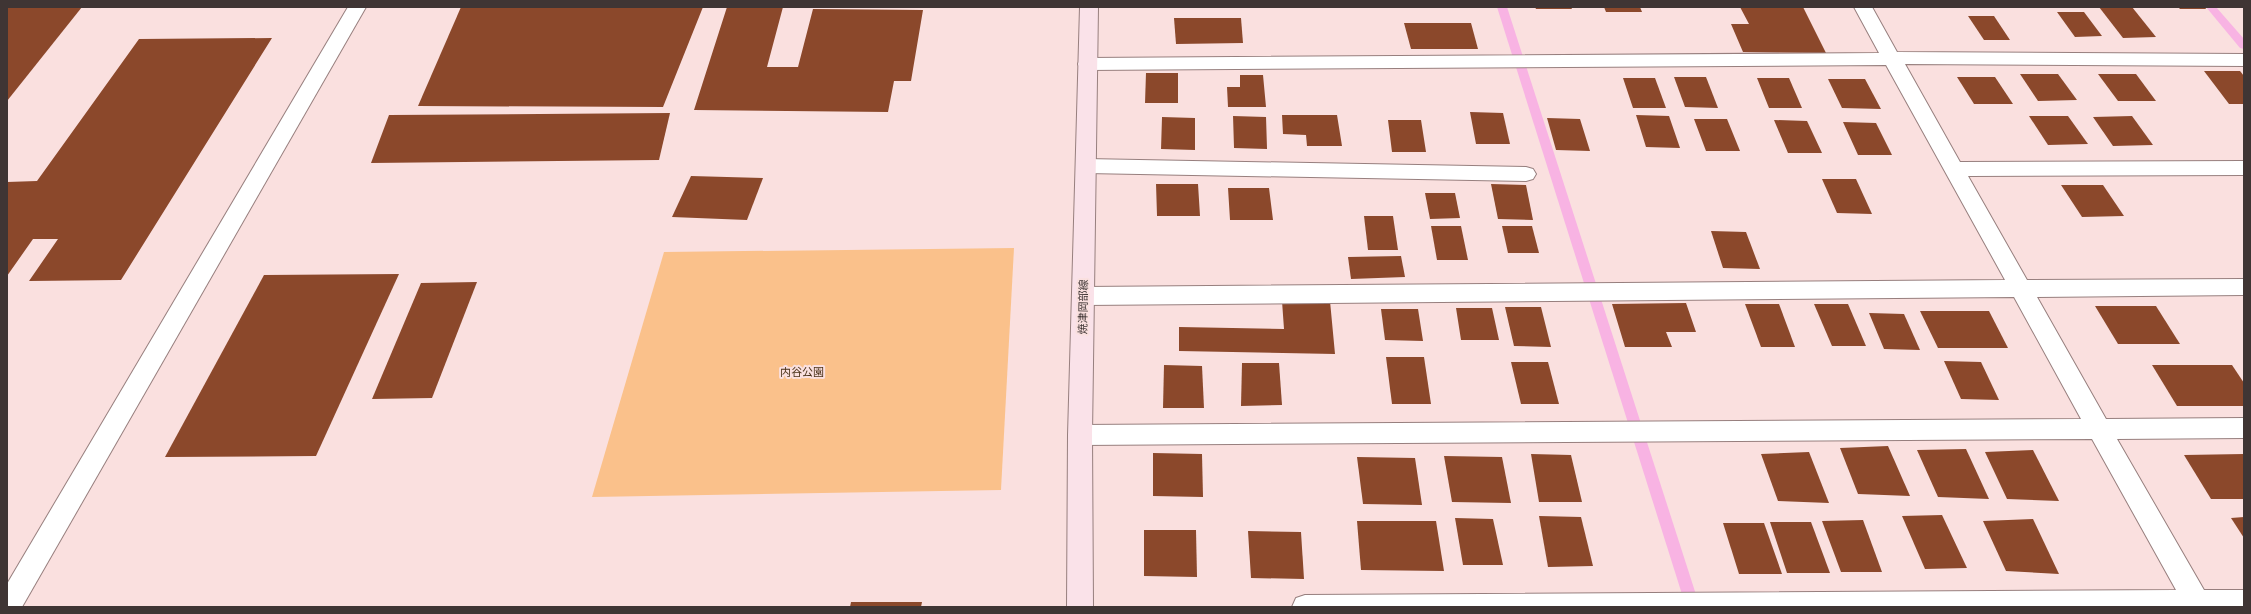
<svg xmlns="http://www.w3.org/2000/svg" width="2251" height="614" font-family="'PT Sans','Noto Sans JP',sans-serif">
	<style>
		.green { fill: #fac18b }
		.lines { fill: none; stroke-linecap: round; stroke-linejoin: round }
		.stream { fill: #f8b3e3; fill-rule: evenodd }
		.building { fill: #8b482b }
		.street-casing { stroke: #977f7e; stroke-width: 2 }
		.secondary-casing { stroke: #977f7e; stroke-width: 2 }
		.street { fill: #fff; fill-rule: evenodd }
		.secondary { fill: #fae2e9; fill-rule: evenodd }
		.labels { text-anchor: middle; stroke-width: 4; stroke-linejoin: round; paint-order: stroke }
		.street-label { font-size: 11px; fill: #3f3534; stroke: #fae0df }
		.park-label { font-size: 11px; fill: #482f16; stroke: #fae0df }
	</style>
	<rect width="100%" height="100%" fill="#fae0df"/>
	<polygon class="green" points="1014,248 1001,490 592,497 664,252"/>
	<g class="lines">
		<g class="stream">
			<polygon points="1497,7 1507,7 1700,607 1686,607"/>
			<polygon points="2206,7 2216,7 2244,39 2244,49 2240,48"/>
		</g>
	</g>
	<g class="building">
		<polygon points="7,7 82,7 7,101"/>
		<polygon points="461,7 703,7 663,107 418,106"/>
		<polygon points="727,7 783,7 767,67 798,67 813,9 923,10 911,81 894,81 888,112 694,110"/>
		<polygon points="1535,7 1571,7 1572,9 1536,9"/>
		<polygon points="1604,7 1640,7 1642,12 1606,12"/>
		<polygon points="1740,7 1803,7 1826,53 1743,52 1731,24 1749,24"/>
		<polygon points="2099,7 2132,7 2156,37 2123,38"/>
		<polygon points="2178,7 2205,7 2206,9 2180,9"/>
		<polygon points="2057,12 2084,12 2102,36 2075,37"/>
		<polygon points="1968,16 1994,16 2010,40 1984,40"/>
		<polygon points="1174,18 1241,18 1243,43 1176,44"/>
		<polygon points="1404,23 1471,23 1478,49 1411,49"/>
		<polygon points="272,38 121,280 29,281 58,239 33,239 7,276 7,182 37,181 139,39"/>
		<polygon points="2204,71 2240,71 2244,76 2244,104 2229,104"/>
		<polygon points="1146,73 1178,73 1178,103 1145,103"/>
		<polygon points="2020,74 2058,74 2077,100 2038,101"/>
		<polygon points="2098,74 2136,74 2156,101 2118,101"/>
		<polygon points="1240,75 1263,75 1266,107 1228,107 1227,87 1240,87"/>
		<polygon points="1674,77 1706,77 1718,108 1685,107"/>
		<polygon points="1957,77 1995,77 2013,104 1974,104"/>
		<polygon points="1623,78 1655,78 1666,108 1633,108"/>
		<polygon points="1757,78 1789,78 1802,108 1769,108"/>
		<polygon points="1828,79 1865,79 1881,109 1842,108"/>
		<polygon points="1470,112 1503,113 1510,144 1476,144"/>
		<polygon points="670,113 659,160 371,163 389,115"/>
		<polygon points="1282,115 1337,115 1342,146 1307,146 1306,135 1283,134"/>
		<polygon points="1636,115 1669,116 1680,148 1646,147"/>
		<polygon points="1233,116 1266,117 1267,149 1234,148"/>
		<polygon points="2029,116 2068,116 2088,144 2048,145"/>
		<polygon points="2132,116 2153,145 2113,146 2093,117"/>
		<polygon points="1162,117 1195,118 1195,150 1161,149"/>
		<polygon points="1547,118 1580,119 1590,151 1556,150"/>
		<polygon points="1694,119 1727,119 1740,151 1706,151"/>
		<polygon points="1388,120 1421,120 1426,152 1392,152"/>
		<polygon points="1774,120 1807,121 1822,153 1788,153"/>
		<polygon points="1843,122 1876,123 1892,155 1858,155"/>
		<polygon points="691,176 763,178 747,220 672,217"/>
		<polygon points="1822,179 1856,179 1872,214 1837,213"/>
		<polygon points="1156,184 1198,184 1200,216 1157,216"/>
		<polygon points="1491,184 1526,185 1533,220 1498,219"/>
		<polygon points="2061,185 2103,185 2124,216 2082,217"/>
		<polygon points="1228,188 1269,188 1273,220 1230,220"/>
		<polygon points="1425,193 1455,193 1460,218 1430,219"/>
		<polygon points="1364,216 1393,216 1398,250 1368,250"/>
		<polygon points="1431,226 1461,226 1468,260 1437,260"/>
		<polygon points="1502,226 1532,226 1539,253 1508,253"/>
		<polygon points="1711,231 1746,232 1760,269 1723,268"/>
		<polygon points="1401,256 1405,277 1351,279 1348,257"/>
		<polygon points="399,274 316,456 165,457 264,275"/>
		<polygon points="477,282 432,398 372,399 421,283"/>
		<polygon points="1282,301 1330,301 1335,354 1179,351 1179,327 1284,329"/>
		<polygon points="1686,303 1696,332 1666,332 1672,347 1625,347 1612,304"/>
		<polygon points="1745,304 1779,304 1795,347 1761,347"/>
		<polygon points="1814,304 1848,304 1866,346 1832,346"/>
		<polygon points="2095,306 2156,306 2180,344 2118,344"/>
		<polygon points="1505,307 1541,307 1551,347 1514,346"/>
		<polygon points="1456,308 1492,308 1499,340 1461,340"/>
		<polygon points="1381,309 1418,309 1423,341 1385,340"/>
		<polygon points="1920,311 1989,311 2008,348 1938,348"/>
		<polygon points="1869,313 1904,314 1920,350 1884,349"/>
		<polygon points="1386,357 1424,357 1431,404 1392,404"/>
		<polygon points="1944,361 1981,362 1999,400 1961,399"/>
		<polygon points="1511,362 1548,362 1559,404 1521,404"/>
		<polygon points="1242,363 1279,363 1282,405 1241,406"/>
		<polygon points="1164,365 1202,366 1204,408 1163,408"/>
		<polygon points="2152,365 2232,365 2244,383 2244,406 2177,406"/>
		<polygon points="1888,446 1910,496 1858,494 1840,448"/>
		<polygon points="1966,449 1989,499 1938,497 1917,450"/>
		<polygon points="2033,450 2059,501 2007,499 1985,452"/>
		<polygon points="1809,452 1829,503 1778,501 1761,454"/>
		<polygon points="1153,453 1202,454 1203,497 1153,496"/>
		<polygon points="1531,454 1571,455 1582,502 1539,502"/>
		<polygon points="2244,454 2244,499 2211,499 2184,455"/>
		<polygon points="1444,456 1502,457 1511,503 1452,502"/>
		<polygon points="1357,457 1415,458 1422,505 1363,504"/>
		<polygon points="1942,515 1967,568 1925,569 1902,516"/>
		<polygon points="1539,516 1581,517 1593,566 1548,567"/>
		<polygon points="2244,517 2244,538 2231,518"/>
		<polygon points="1455,518 1493,519 1503,565 1463,565"/>
		<polygon points="2033,519 2059,574 2006,571 1983,521"/>
		<polygon points="1863,520 1882,572 1841,572 1822,521"/>
		<polygon points="1357,521 1436,521 1444,571 1361,570"/>
		<polygon points="1770,522 1811,522 1830,573 1787,573"/>
		<polygon points="1723,523 1764,523 1782,574 1739,574"/>
		<polygon points="1144,530 1196,530 1197,577 1144,576"/>
		<polygon points="1248,531 1301,532 1304,579 1251,578"/>
		<polygon points="851,602 922,602 921,607 850,607"/>
	</g>
	<g class="lines">
		<defs>
			<g id="street">
				<polygon points="348,7 366,7 22,607 7,607 7,584"/>
				<polygon points="1854,7 1872,7 1897,52 2244,54 2244,66 1905,64 1960,162 2244,161 2244,175 1968,176 2027,280 2244,279 2244,295 2037,297 2106,419 2244,418 2244,438 2117,439 2204,590 2244,590 2244,607 1292,607 1296,598 1305,595 2176,590 2092,439 1080,445 1072,442 1068,435 1072,428 1080,425 2081,419 2014,297 1084,305 1076,302 1073,296 1076,290 1084,287 2005,280 1886,65 1087,70 1080,68 1078,64 1080,60 1087,58 1879,53"/>
				<polygon points="1086,159 1526,167 1533,169 1536,174 1533,179 1526,181 1086,173 1079,171 1076,166 1079,161"/>
			</g>
			<polygon id="secondary" points="1080,7 1098,7 1092,435 1093,607 1067,607 1068,435"/>
		</defs>
		<use href="#street" class="street-casing"/>
		<use href="#secondary" class="secondary-casing"/>
		<use href="#street" class="street"/>
		<use href="#secondary" class="secondary"/>
	</g>
	<g class="labels">
		<g class="street-label">
			<text transform="translate(1083 307) rotate(-89)" y="4">焼津岡部線</text>
		</g>
		<g class="park-label">
			<text x="802" y="376">内谷公園</text>
		</g>
	</g>
	<rect width="2251" height="614" fill="none" stroke="#3f3534" stroke-width="16"/>
</svg>
